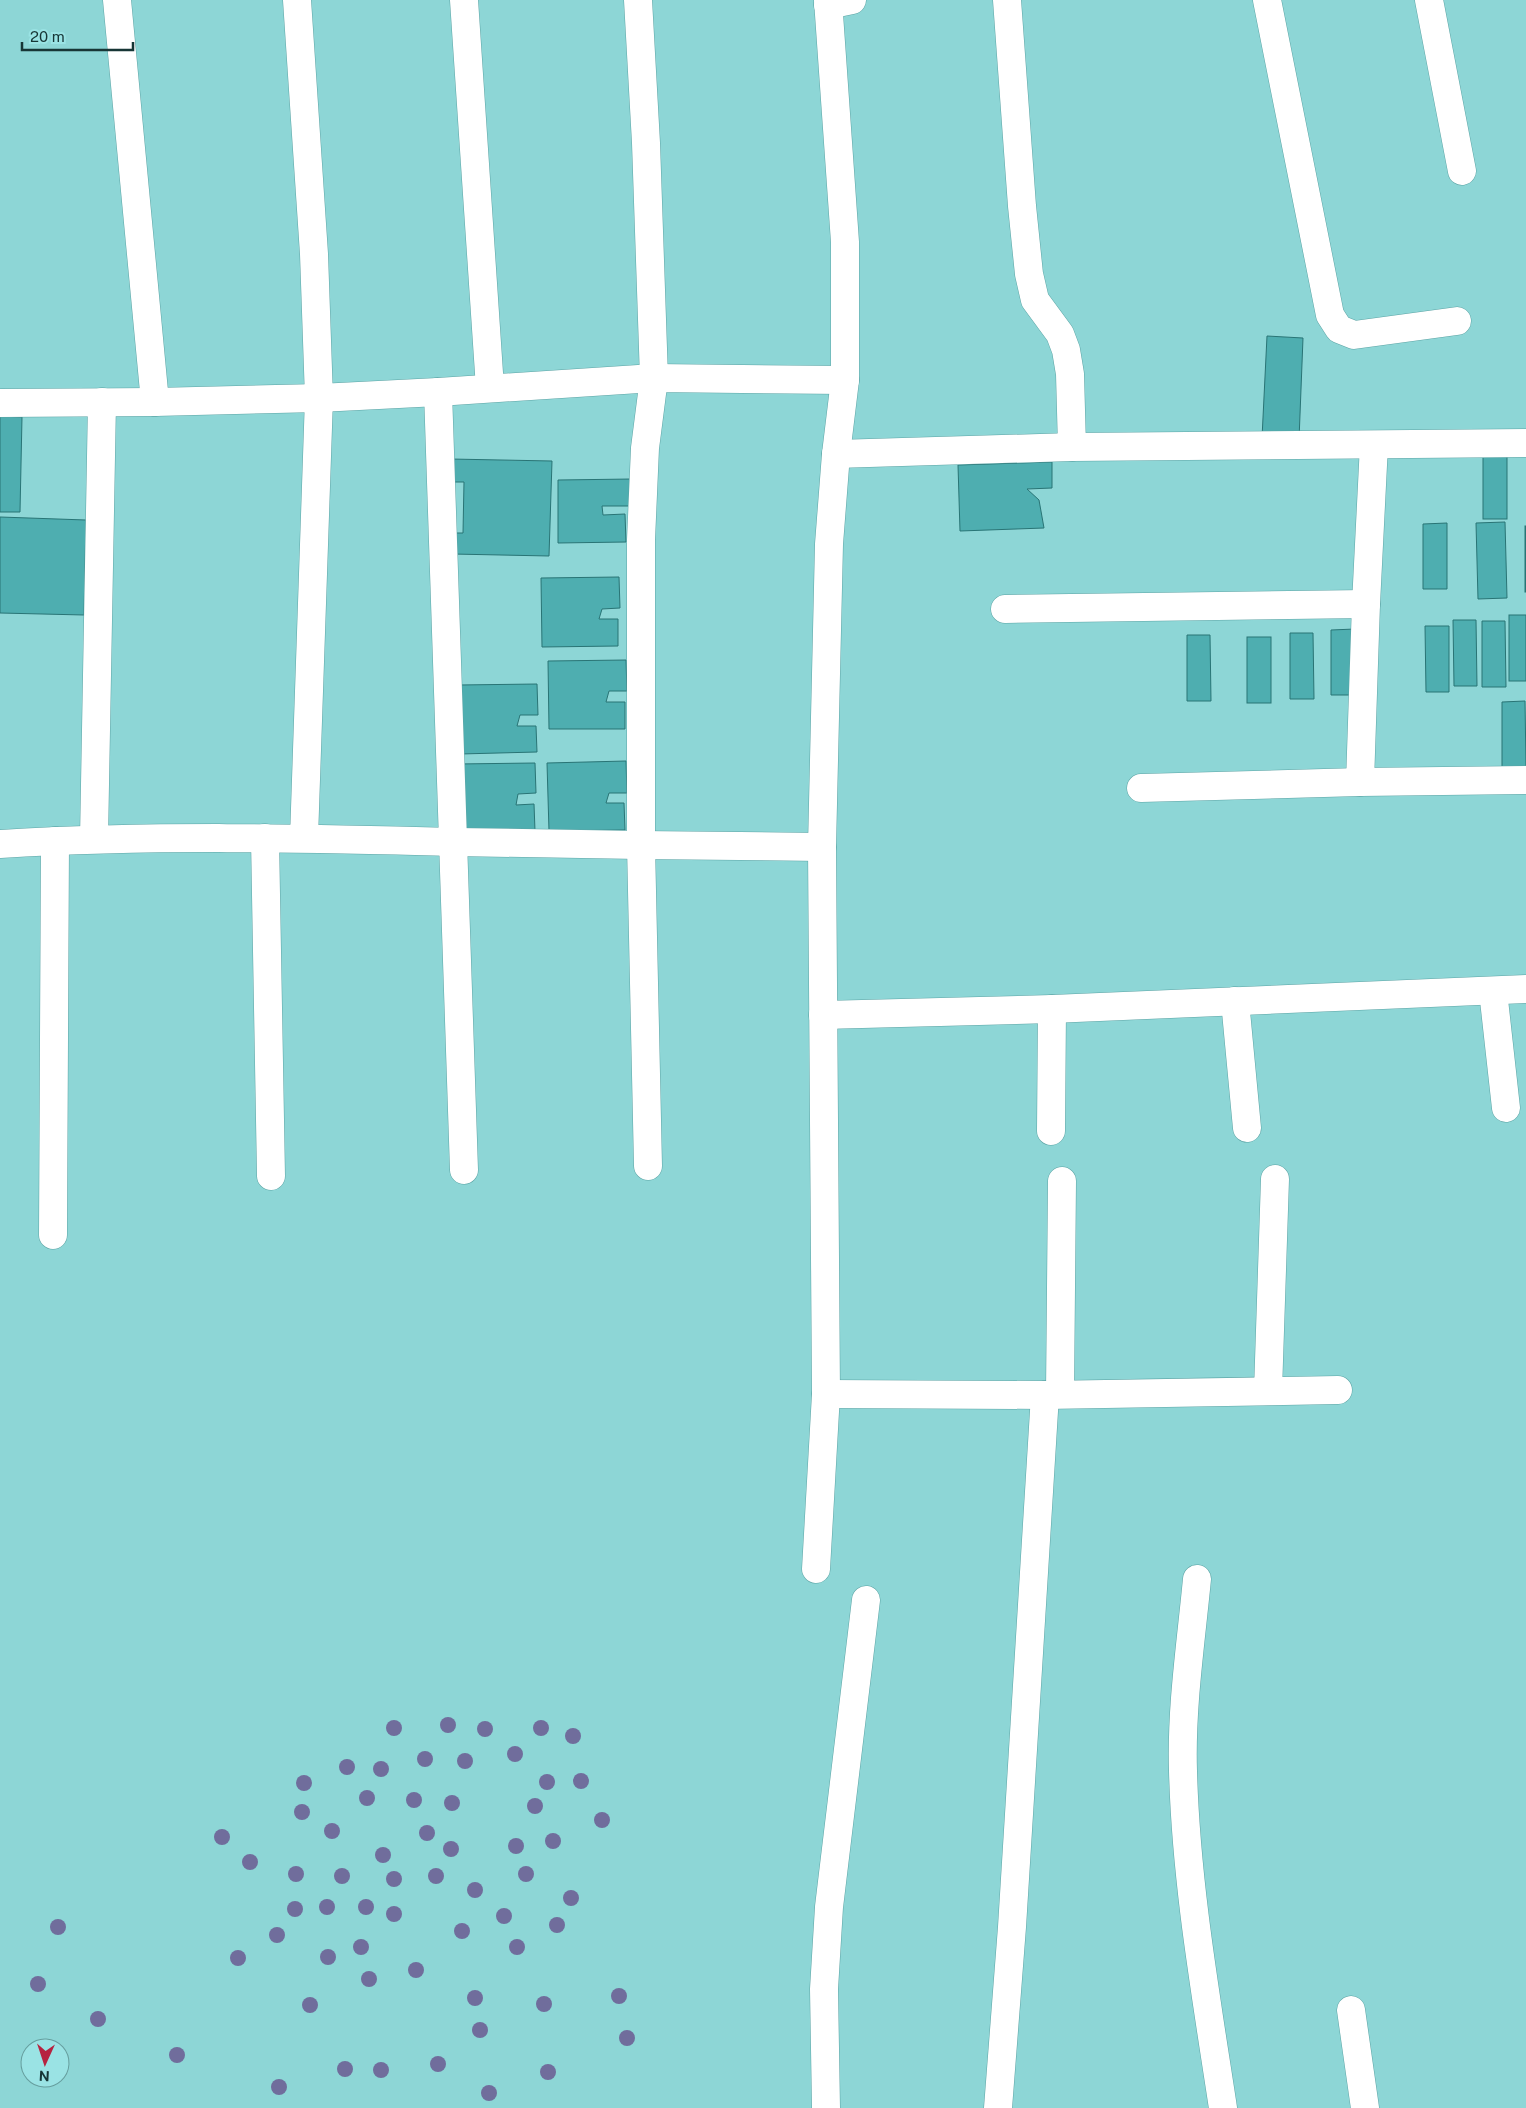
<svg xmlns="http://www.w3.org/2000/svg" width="1526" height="2108" font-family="'Public Sans',sans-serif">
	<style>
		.building { fill: #4eaeb0; stroke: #297475 }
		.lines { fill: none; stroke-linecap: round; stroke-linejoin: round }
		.minor-casing { stroke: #5ca4a5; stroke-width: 29 }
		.minor { stroke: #fff; stroke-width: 28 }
		.tree { fill: #706d9c }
	</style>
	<rect width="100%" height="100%" fill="#8dd6d6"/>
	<g class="building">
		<polygon points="1267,336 1303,338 1299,440 1262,438"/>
		<polygon points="0,416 22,417 20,512 0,512"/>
		<rect x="1483" y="453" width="24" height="66"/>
		<polygon points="450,459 552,461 549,556 452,554 452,533 463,533 464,482 449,482"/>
		<polygon points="1052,462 1052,488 1027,489 1039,500 1044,528 960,531 958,465"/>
		<polygon points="632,479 633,506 602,506 603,515 625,514 626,542 558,543 558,480"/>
		<polygon points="0,517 86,520 84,615 0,613"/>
		<polygon points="1505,522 1507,598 1478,599 1476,523"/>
		<polygon points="1447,523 1447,589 1423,589 1423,524"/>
		<rect x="1525" y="526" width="1" height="66"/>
		<polygon points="619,577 620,608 602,609 599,619 618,619 618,646 542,647 541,578"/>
		<rect x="1509" y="615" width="17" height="66"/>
		<polygon points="1453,620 1476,620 1477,686 1454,686"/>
		<polygon points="1482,621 1505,621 1506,687 1482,687"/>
		<polygon points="1425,626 1449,626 1449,692 1426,692"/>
		<polygon points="1355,629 1355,695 1331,695 1331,630"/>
		<polygon points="1290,633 1313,633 1314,699 1290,699"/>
		<polygon points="1187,635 1210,635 1211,701 1187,701"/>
		<rect x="1247" y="637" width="24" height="66"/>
		<polygon points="626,660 627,691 609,691 606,702 625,702 625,729 549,729 548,661"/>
		<polygon points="537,684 538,715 520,715 517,726 536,726 537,752 460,754 459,685"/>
		<polygon points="1525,701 1526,767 1502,767 1502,702"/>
		<polygon points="626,761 627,793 609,793 606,803 624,803 625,830 549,831 547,763"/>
		<polygon points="535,763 536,793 518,794 516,805 534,804 535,831 458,832 457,764"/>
	</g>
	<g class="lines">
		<defs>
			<g id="minor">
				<polyline points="117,0 155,402"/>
				<polyline points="297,0 314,254 319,398 304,838"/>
				<polyline points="464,0 490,388"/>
				<polyline points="638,0 646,143 654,378 645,448 641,540 641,845 648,1166"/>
				<polyline points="1007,0 1022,206 1029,274 1035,300 1060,334 1066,350 1070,374 1072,447"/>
				<polyline points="1267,0 1330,315 1339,329 1354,335 1457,321"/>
				<polyline points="1429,0 1462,171"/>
				<polyline points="828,5 852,0"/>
				<polyline points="438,392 464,1170"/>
				<polyline points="0,403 155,402 319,398 438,392 654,378 845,380"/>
				<polyline points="836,454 1072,447 1526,443"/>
				<polyline points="1005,609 1366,604"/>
				<polyline points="1360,782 1366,604 1374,445"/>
				<polyline points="1141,788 1360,782 1526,780"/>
				<polyline points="265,838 271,1176"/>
				<polyline points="94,839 102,402"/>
				<path d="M0,844C151,835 303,838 454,842C577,844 699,846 822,847"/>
				<polyline points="1493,991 1506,1108"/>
				<polyline points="1235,1001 1247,1128"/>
				<polyline points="823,1015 1052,1009 1526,989"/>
				<polyline points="1051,1131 1052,1009"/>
				<polyline points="53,1235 55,841"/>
				<polyline points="1268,1391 1275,1179"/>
				<polyline points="826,1394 1045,1395 1338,1390"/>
				<polyline points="1060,1394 1062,1181"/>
				<polyline points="816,1569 826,1394 822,847 829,544 836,454 845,380 845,242 828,0"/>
				<path d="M1197,1579C1191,1642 1181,1707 1183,1771C1186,1884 1206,1996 1223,2108"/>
				<polyline points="1351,2010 1365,2108"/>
				<polyline points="826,2108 824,1989 829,1907 866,1600"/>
				<polyline points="998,2108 1012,1927 1045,1395"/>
			</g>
		</defs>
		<use href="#minor" class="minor-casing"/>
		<use href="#minor" class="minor"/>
	</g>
	<g class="tree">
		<circle cx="448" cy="1725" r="8"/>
		<circle cx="394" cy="1728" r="8"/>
		<circle cx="541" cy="1728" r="8"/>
		<circle cx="485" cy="1729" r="8"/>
		<circle cx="573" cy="1736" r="8"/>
		<circle cx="515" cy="1754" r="8"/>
		<circle cx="425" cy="1759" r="8"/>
		<circle cx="465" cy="1761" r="8"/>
		<circle cx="347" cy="1767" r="8"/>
		<circle cx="381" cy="1769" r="8"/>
		<circle cx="581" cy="1781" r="8"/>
		<circle cx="547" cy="1782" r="8"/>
		<circle cx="304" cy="1783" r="8"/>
		<circle cx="367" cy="1798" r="8"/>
		<circle cx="414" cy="1800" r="8"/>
		<circle cx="452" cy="1803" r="8"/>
		<circle cx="535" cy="1806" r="8"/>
		<circle cx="302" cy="1812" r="8"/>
		<circle cx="602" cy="1820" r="8"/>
		<circle cx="332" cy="1831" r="8"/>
		<circle cx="427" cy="1833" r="8"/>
		<circle cx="222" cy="1837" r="8"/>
		<circle cx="553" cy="1841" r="8"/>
		<circle cx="516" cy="1846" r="8"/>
		<circle cx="451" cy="1849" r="8"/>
		<circle cx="383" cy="1855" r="8"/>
		<circle cx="250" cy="1862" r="8"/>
		<circle cx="296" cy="1874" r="8"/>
		<circle cx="526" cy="1874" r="8"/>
		<circle cx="342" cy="1876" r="8"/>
		<circle cx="436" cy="1876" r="8"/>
		<circle cx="394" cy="1879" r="8"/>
		<circle cx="475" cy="1890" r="8"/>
		<circle cx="571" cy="1898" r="8"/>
		<circle cx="327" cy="1907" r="8"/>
		<circle cx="366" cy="1907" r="8"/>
		<circle cx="295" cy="1909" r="8"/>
		<circle cx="394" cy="1914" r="8"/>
		<circle cx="504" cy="1916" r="8"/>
		<circle cx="557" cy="1925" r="8"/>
		<circle cx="58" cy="1927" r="8"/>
		<circle cx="462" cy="1931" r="8"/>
		<circle cx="277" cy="1935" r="8"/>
		<circle cx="361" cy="1947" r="8"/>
		<circle cx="517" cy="1947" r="8"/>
		<circle cx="328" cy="1957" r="8"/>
		<circle cx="238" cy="1958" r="8"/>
		<circle cx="416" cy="1970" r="8"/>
		<circle cx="369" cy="1979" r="8"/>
		<circle cx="38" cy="1984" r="8"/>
		<circle cx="619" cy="1996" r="8"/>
		<circle cx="475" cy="1998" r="8"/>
		<circle cx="544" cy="2004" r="8"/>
		<circle cx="310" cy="2005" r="8"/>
		<circle cx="98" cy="2019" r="8"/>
		<circle cx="480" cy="2030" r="8"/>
		<circle cx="627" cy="2038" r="8"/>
		<circle cx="177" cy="2055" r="8"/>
		<circle cx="438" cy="2064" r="8"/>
		<circle cx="345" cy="2069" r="8"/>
		<circle cx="381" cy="2070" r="8"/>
		<circle cx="548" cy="2072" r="8"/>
		<circle cx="279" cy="2087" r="8"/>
		<circle cx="489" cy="2093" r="8"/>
	</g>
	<g transform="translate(45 2063) rotate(183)"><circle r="24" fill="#9ae3e4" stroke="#669e9e"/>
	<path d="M0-4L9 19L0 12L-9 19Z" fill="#b62340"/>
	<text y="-8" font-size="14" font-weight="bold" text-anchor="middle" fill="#173636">N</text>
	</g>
	<path d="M22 42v8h111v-8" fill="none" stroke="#173636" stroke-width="2.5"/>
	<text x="30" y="42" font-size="15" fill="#173636" stroke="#9ae3e4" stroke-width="4" paint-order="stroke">20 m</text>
</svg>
